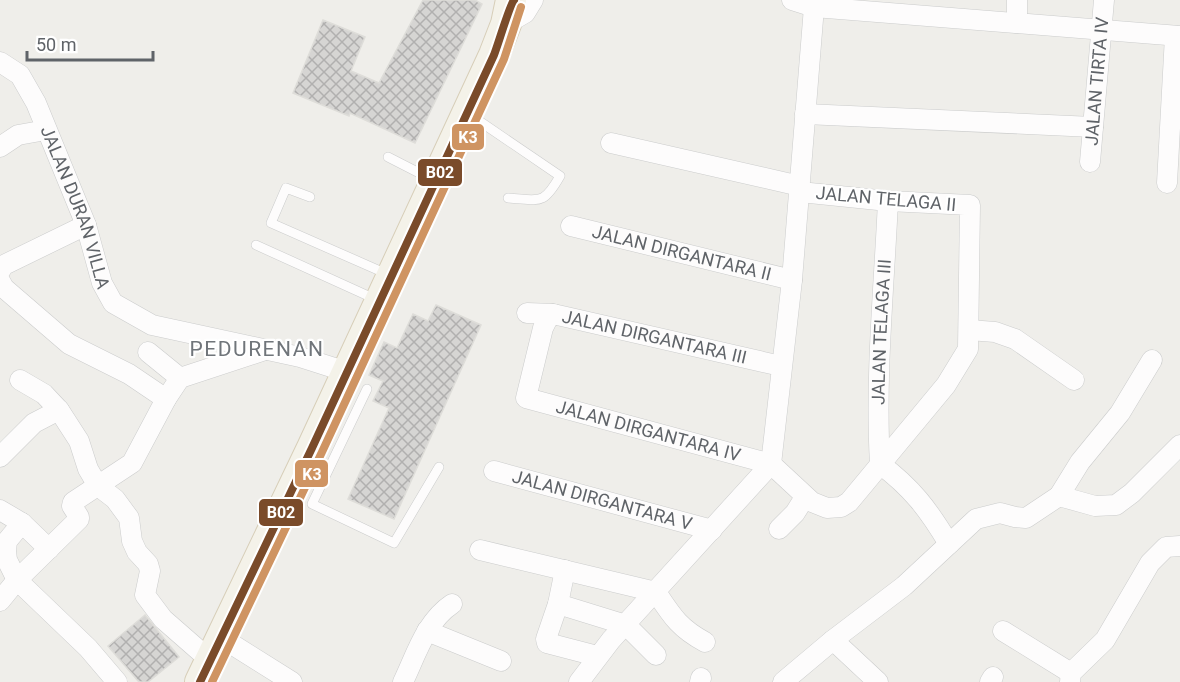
<svg xmlns="http://www.w3.org/2000/svg" width="1180" height="682" font-family="Roboto,sans-serif">
	<style>
		.building { fill: url(#building-cross-hatch); stroke: #deddd9; stroke-width: 1.5 }
		.lines { fill: none; stroke-linecap: round; stroke-linejoin: round }
		.lane-casing { stroke: #cbcccc; stroke-width: 10 }
		.street-casing { stroke: #cbcccc; stroke-width: 21 }
		.primary-casing { stroke: #d7ceb8; stroke-width: 32 }
		.lane { stroke: #fdfcfc; stroke-width: 9 }
		.street { stroke: #fdfcfc; stroke-width: 20 }
		.primary { stroke: #f4f2e9; stroke-width: 30 }
		.bus-1-casing { stroke: #fff; stroke-width: 12 }
		.bus-2-casing { stroke: #fff; stroke-width: 12 }
		.bus-1 { stroke: #7a4b2a; stroke-width: 8 }
		.bus-2 { stroke: #cf9462; stroke-width: 8 }
		.labels { text-anchor: middle; stroke-width: 4.5; stroke-linejoin: round; paint-order: stroke }
		.street-label { font-size: 18px; fill: #5f6368; stroke: #fff }
		.quarter-label { font-size: 21px; letter-spacing: 1.5px; fill: #70757a; stroke: #fff }
		.line-badge { stroke: #fff; stroke-width: 2 }
		.badge-label { font-size: 16px; text-anchor: middle; font-weight: bold; fill: #fff }
	</style>
	<defs>
		<pattern id="building-cross-hatch" width="8" height="8" patternUnits="userSpaceOnUse" patternTransform="scale(1.5)"><rect width="8" height="8" fill="#d6d5d3"/><path d="M0 0l8 8M0 8l8-8" fill="none" stroke="#b1b0af"/></pattern>
	</defs>
	<rect width="100%" height="100%" fill="#efeeea"/>
	<g class="building">
		<polygon points="423,0 475,0 482,4 415,143 350,113 349,116 293,93 323,20 365,37 351,71 379,83"/>
		<polygon points="436,305 481,325 394,519 348,499 389,408 373,401 383,381 369,375 384,342 397,348 413,314 428,321"/>
		<polygon points="145,615 179,657 148,682 139,682 108,646"/>
	</g>
	<g class="lines">
		<defs>
			<g id="lane">
				<path d="M469,114L560,176C543,206 540,200 508,198"/>
				<polyline points="388,157 431,179"/>
				<polyline points="310,197 286,188 271,223 387,274"/>
				<polyline points="256,245 375,299"/>
				<polyline points="367,389 312,504 394,543 439,467"/>
			</g>
			<g id="street">
				<polyline points="792,0 814,7 1180,36"/>
				<polyline points="1017,23 1017,0"/>
				<polyline points="506,24 525,13 533,0"/>
				<path id="s1" d="M0,62L20,75L36,103L86,225L102,283L113,303L152,325L300,357L347,372"/>
				<polyline points="805,114 1093,127"/>
				<polyline points="611,143 800,186"/>
				<polyline points="0,147 18,135 46,130"/>
				<path id="s2" d="M1090,162L1104,0"/>
				<polyline points="1167,183 1175,36"/>
				<path id="s3" d="M571,226L792,280"/>
				<polyline points="0,271 4,265 86,225"/>
				<polyline points="0,281 4,288 69,344 129,374 166,399"/>
				<path id="s4" d="M527,313L553,314L781,366"/>
				<path id="s5" d="M553,314L547,320L543,328L526,398L771,464L812,502L827,508L841,507L849,502L864,484L946,385L968,349L970,205L888,201L800,192"/>
				<polyline points="969,330 995,332 1015,339 1074,380"/>
				<polyline points="148,352 180,378"/>
				<polyline points="20,380 44,394 59,410 79,441 88,469 98,486 115,499 129,518 132,541 137,552 148,564 150,571 145,595 163,619 211,661"/>
				<polyline points="0,457 34,423 59,410"/>
				<path id="s6" d="M880,464C875,377 884,288 888,201"/>
				<path d="M880,464C912,488 928,509 949,544"/>
				<path id="s7" d="M494,471L712,530"/>
				<polyline points="1059,496 1080,462 1120,413 1152,360"/>
				<polyline points="0,510 22,523 49,549"/>
				<polyline points="22,523 7,541 6,551 7,560 17,580 88,648 117,682"/>
				<polyline points="779,529 795,513 805,497"/>
				<path d="M480,550L656,592C672,616 679,628 705,642"/>
				<polyline points="565,570 558,604 546,639 547,643 597,656"/>
				<polyline points="0,601 17,580 79,519 79,517 72,506 73,502 132,463 166,399 180,378 265,350"/>
				<polyline points="558,604 626,625 656,655"/>
				<polyline points="427,631 501,661"/>
				<polyline points="1003,631 1071,673"/>
				<polyline points="222,638 292,682"/>
				<polyline points="833,640 878,682"/>
				<path d="M403,682C416,655 426,621 452,604"/>
				<polyline points="579,682 611,640 771,464 792,280 814,7"/>
				<polyline points="700,682 701,678"/>
				<polyline points="783,682 833,640 904,586 976,519 1000,513 1015,517 1026,518 1059,496 1095,506 1116,505 1132,493 1180,445"/>
				<polyline points="990,682 993,677"/>
				<polyline points="1070,682 1071,673 1105,640 1150,563 1166,547 1180,546"/>
			</g>
			<polyline id="primary" points="200,682 312,448 494,55 506,24 511,0"/>
		</defs>
		<use href="#lane" class="lane-casing"/>
		<use href="#street" class="street-casing"/>
		<use href="#primary" class="primary-casing"/>
		<use href="#lane" class="lane"/>
		<use href="#street" class="street"/>
		<use href="#primary" class="primary"/>
		<defs>
			<path id="bus-1" d="M200,682L312,448L494,55C498,45 510,4 514,0"/>
			<polyline id="bus-2" points="212,682 322,452 504,59 521,7"/>
		</defs>
		<use href="#bus-1" class="bus-1-casing"/>
		<use href="#bus-2" class="bus-2-casing"/>
		<use href="#bus-1" class="bus-1"/>
		<use href="#bus-2" class="bus-2"/>
	</g>
	<g class="labels">
		<g class="street-label">
			<text dy="6" stroke="none"><textPath href="#s2" startOffset="81">JALAN TIRTA IV</textPath></text>
			<text transform="translate(886 199) rotate(5)" y="6">JALAN TELAGA II</text>
			<text dy="6" stroke="none"><textPath href="#s1" startOffset="168">JALAN DURAN VILLA</textPath></text>
			<text dy="6" stroke="none"><textPath href="#s3" startOffset="114">JALAN DIRGANTARA II</textPath></text>
			<text dy="6" stroke="none"><textPath href="#s6" startOffset="132">JALAN TELAGA III</textPath></text>
			<text dy="6" stroke="none"><textPath href="#s4" startOffset="130">JALAN DIRGANTARA III</textPath></text>
			<text dy="6" stroke="none"><textPath href="#s5" startOffset="216">JALAN DIRGANTARA IV</textPath></text>
			<text dy="6" stroke="none"><textPath href="#s7" startOffset="112">JALAN DIRGANTARA V</textPath></text>
		</g>
		<g class="quarter-label">
			<text x="257" y="356">PEDURENAN</text>
		</g>
	</g>
	<g class="line-badge">
		<rect x="451" y="123" width="34" height="28" rx="6" fill="#cf9462"/>
		<rect x="417" y="158" width="46" height="29" rx="6" fill="#7a4b2a"/>
		<rect x="294" y="459" width="35" height="29" rx="6" fill="#cf9462"/>
		<rect x="258" y="498" width="46" height="29" rx="6" fill="#7a4b2a"/>
	</g>
	<g class="badge-label">
		<text x="468" y="143">K3</text>
		<text x="440" y="178">B02</text>
		<text x="312" y="480">K3</text>
		<text x="281" y="518">B02</text>
	</g>
	<path d="M27 51v9h126v-9" fill="none" stroke="#5f6368" stroke-width="3"/>
	<text x="36" y="51" font-size="18" fill="#5f6368" stroke="#ffffff" stroke-width="4.5" paint-order="stroke">50 m</text>
</svg>
